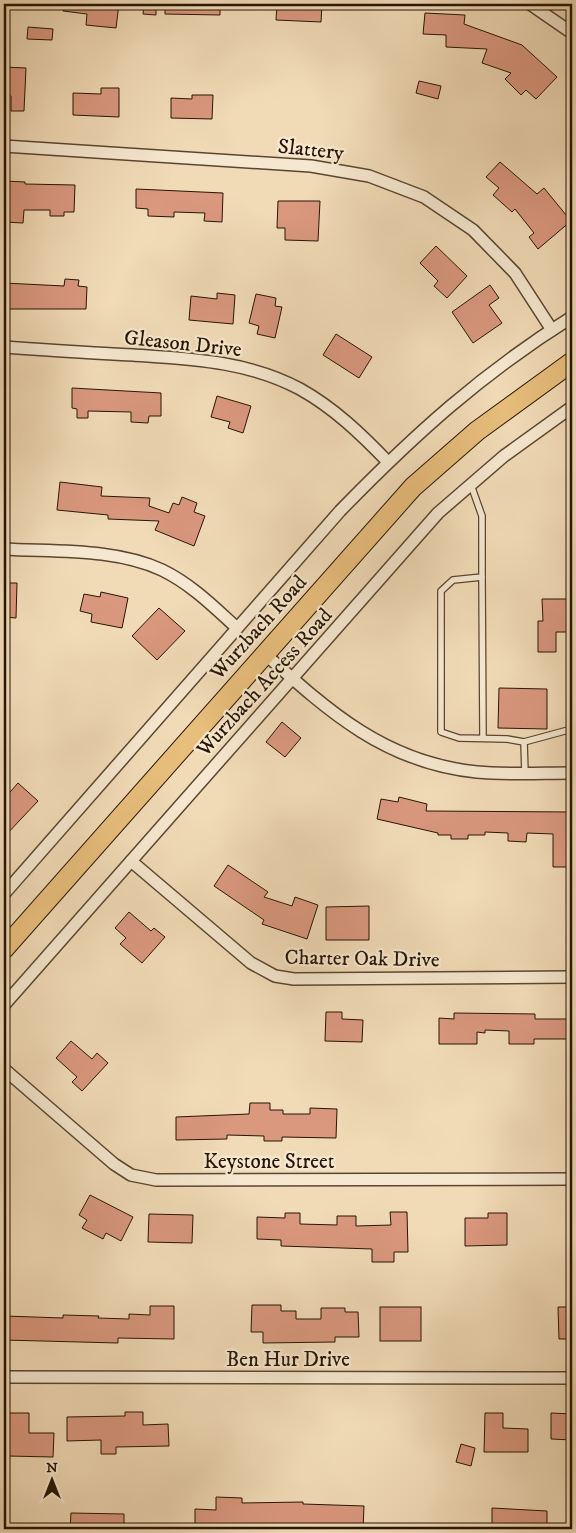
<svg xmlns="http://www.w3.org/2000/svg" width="576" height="1533" font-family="'IM FELL DW Pica',serif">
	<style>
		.building { fill: #da987f; stroke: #271503 }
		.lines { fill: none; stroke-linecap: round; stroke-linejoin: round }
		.lane-casing { stroke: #5a4630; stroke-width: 8 }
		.street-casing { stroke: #5a4630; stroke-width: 14 }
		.primary-casing { stroke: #271503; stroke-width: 21 }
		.lane { stroke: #f6e8d0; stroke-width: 5.5 }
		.street { stroke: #f6e8d0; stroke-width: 11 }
		.primary { stroke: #e8be7c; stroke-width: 19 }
		.labels { text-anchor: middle; stroke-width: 4.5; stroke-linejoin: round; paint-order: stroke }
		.street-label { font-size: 21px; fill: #271503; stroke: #f6e8d0 }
	</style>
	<rect width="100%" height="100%" fill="#f1dbb7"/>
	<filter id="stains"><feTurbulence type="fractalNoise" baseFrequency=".004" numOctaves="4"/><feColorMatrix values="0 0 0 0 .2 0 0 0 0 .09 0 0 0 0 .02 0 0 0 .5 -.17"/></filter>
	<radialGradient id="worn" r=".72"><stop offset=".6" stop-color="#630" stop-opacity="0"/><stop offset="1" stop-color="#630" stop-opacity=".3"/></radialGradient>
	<g class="building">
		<polygon points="64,4 119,4 116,28 86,25 87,14 63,11"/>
		<polygon points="144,4 156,4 156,15 143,14"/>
		<polygon points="165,4 220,4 220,15 165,14"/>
		<polygon points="277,4 322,4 321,22 276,20"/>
		<polygon points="425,13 465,15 464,24 522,45 557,77 536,99 526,90 521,95 505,79 511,73 482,63 487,49 446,47 446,35 423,34"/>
		<polygon points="28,27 53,29 52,40 27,39"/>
		<polygon points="4,67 26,68 24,111 11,111 11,96 4,95"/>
		<polygon points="419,81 441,86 438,99 416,93"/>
		<polygon points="101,88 119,88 119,117 73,115 73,93 101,94"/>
		<polygon points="192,95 213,95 212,119 171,118 171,98 192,99"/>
		<polygon points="500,162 537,194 544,188 571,221 538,249 529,237 534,233 515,209 512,212 493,195 499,188 486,177"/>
		<polygon points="4,181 25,182 25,184 75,185 74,212 64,212 64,216 50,216 50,210 24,210 23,223 4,222"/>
		<polygon points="136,189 223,193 222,222 204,221 205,213 174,212 174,217 148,216 148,209 136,208"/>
		<polygon points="278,201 320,201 318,241 285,240 285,228 277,228"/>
		<polygon points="436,246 467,276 447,298 434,286 438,281 420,263"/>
		<polygon points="65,279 79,280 78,286 87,287 86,309 4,309 4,283 64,286"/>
		<polygon points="490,285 499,298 489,305 502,323 473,343 452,312"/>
		<polygon points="217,293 235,295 233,324 189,320 191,296 217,299"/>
		<polygon points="256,294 276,298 275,306 282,307 275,338 257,334 259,326 249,323"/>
		<polygon points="336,334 372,357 359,378 323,355"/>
		<polygon points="72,388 161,393 161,416 149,416 148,423 131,422 131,412 88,411 88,418 77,418 77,409 72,408"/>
		<polygon points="217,396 251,406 243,433 228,428 230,422 211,417"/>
		<polygon points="60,482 102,487 101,496 150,498 149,506 169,513 173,503 179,505 182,497 197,503 194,512 205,516 194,546 155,530 159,521 108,519 108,515 57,510"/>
		<polygon points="4,583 17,583 16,618 4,617"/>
		<polygon points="101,592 128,598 122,628 91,622 92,614 80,611 84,594 100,597"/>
		<polygon points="542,599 572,599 572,632 556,632 556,652 538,652 538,621 543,621"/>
		<polygon points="159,608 185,631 157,660 132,636"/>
		<polygon points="499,688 547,689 547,729 498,728"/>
		<polygon points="282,722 301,738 285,757 266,742"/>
		<polygon points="18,783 38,801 4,837 4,799"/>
		<polygon points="399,797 427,804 426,811 572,812 572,836 569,836 569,867 553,867 553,834 527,833 526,842 508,841 508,833 485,832 485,835 468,835 468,839 451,839 451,835 438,835 438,833 377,819 381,799 398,802"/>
		<polygon points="228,865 268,892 264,897 292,906 295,897 318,905 307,939 262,924 264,920 214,886"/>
		<polygon points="369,906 369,940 326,940 326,907"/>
		<polygon points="129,912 151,931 154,928 165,937 142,963 120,944 126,938 115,928"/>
		<polygon points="326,1012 342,1012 342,1019 363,1020 362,1042 325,1041"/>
		<polygon points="454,1013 535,1014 535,1019 572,1019 572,1039 534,1039 534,1044 509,1044 509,1031 485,1030 485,1033 477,1032 477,1044 439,1044 439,1018 454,1019"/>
		<polygon points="71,1041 92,1059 97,1053 108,1063 82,1091 72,1082 77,1077 56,1058"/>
		<polygon points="250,1103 270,1103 270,1110 283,1110 283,1114 310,1114 310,1108 337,1109 336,1138 282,1137 282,1141 264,1141 264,1136 227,1135 227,1139 176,1140 176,1117 249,1114"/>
		<polygon points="90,1195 133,1217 121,1241 106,1233 103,1239 82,1228 87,1220 79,1215"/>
		<polygon points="390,1212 407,1212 408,1252 394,1252 394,1262 372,1262 372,1249 281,1246 281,1240 257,1239 257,1217 285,1218 285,1213 300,1213 300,1224 337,1225 337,1216 356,1216 356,1226 391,1225"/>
		<polygon points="488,1213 507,1213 507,1245 465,1246 465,1218 488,1218"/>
		<polygon points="149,1214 193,1215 192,1243 148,1242"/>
		<polygon points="252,1305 281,1305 281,1311 296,1311 296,1319 321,1319 321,1308 345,1308 345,1312 358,1312 359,1337 335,1337 335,1342 263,1343 263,1332 251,1332"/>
		<polygon points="150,1306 174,1306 174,1339 118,1338 118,1343 4,1340 4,1316 63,1318 63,1315 99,1316 98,1318 129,1319 129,1314 150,1315"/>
		<rect x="380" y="1307" width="41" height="34"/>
		<polygon points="558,1307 572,1307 572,1339 559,1339"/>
		<polygon points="125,1412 143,1412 143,1425 168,1424 169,1446 116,1447 116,1454 101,1454 101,1440 67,1441 67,1417 125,1416"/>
		<polygon points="9,1413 29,1413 29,1433 54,1433 53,1457 8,1456"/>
		<polygon points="485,1413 503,1413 503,1428 528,1429 528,1452 484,1452"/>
		<polygon points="551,1413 572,1414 572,1440 551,1439"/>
		<polygon points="461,1444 475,1448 471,1466 456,1462"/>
		<polygon points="216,1497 242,1498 242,1503 303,1502 303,1504 364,1506 363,1529 195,1529 195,1509 216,1510"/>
		<polygon points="492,1508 547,1511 547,1529 492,1529"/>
		<polygon points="71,1513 124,1514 124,1529 70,1529"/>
	</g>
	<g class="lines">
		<defs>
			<g id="lane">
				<polyline points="471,485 482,516 482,577 453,580 441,591 441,732 459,738 507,739 524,742 525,773"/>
				<polyline points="482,577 483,738"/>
				<polyline points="524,742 572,729"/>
			</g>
			<g id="street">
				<polyline points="530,4 572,33"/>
				<polyline points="4,146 311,166 369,176 424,197 473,230 515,273 552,330"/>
				<path d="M4,347C47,350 90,353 133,355C191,359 248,361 300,389C334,408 361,434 388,462"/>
				<path d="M4,549C55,552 115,548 162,570C191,584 214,607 237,628"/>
				<path d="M264,653C329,712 386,763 477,772C508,775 541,773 572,773"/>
				<polyline points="131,861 251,963 275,976 294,979 572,977"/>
				<path d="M4,894L340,511C414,435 481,374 572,317"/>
				<polyline points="4,1005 438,513 504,456 572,407"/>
				<polyline points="4,1069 114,1164 131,1175 156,1180 572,1179"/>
				<polyline points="4,1377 572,1378"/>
			</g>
			<polyline id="primary" points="4,949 413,487 477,431 572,362"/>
		</defs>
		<use href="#lane" class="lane-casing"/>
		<use href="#street" class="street-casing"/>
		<use href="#primary" class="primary-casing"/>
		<use href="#lane" class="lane"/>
		<use href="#street" class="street"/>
		<use href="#primary" class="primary"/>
	</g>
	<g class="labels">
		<g class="street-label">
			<text transform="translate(311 149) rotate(6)" y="7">Slattery</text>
			<text transform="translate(183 343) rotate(6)" y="7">Gleason Drive</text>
			<text transform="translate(258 627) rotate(-48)" y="7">Wurzbach Road</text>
			<text transform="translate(264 682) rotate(-48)" y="7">Wurzbach Access Road</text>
			<text transform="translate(362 958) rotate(1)" y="7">Charter Oak Drive</text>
			<text x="269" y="1168">Keystone Street</text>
			<text x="288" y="1366">Ben Hur Drive</text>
		</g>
	</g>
	<rect width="576" height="1533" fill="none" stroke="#f1dbb7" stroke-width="20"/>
	<rect x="5" y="5" width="566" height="1523" fill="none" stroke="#271503" stroke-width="2.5"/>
	<rect x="10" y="10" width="556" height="1513" fill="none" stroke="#271503"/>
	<g transform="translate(52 1480)" stroke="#f6e8d0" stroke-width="4" paint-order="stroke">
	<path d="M0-4L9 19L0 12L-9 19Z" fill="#271503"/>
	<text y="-8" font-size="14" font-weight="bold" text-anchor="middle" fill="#271503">N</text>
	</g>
	<rect width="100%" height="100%" filter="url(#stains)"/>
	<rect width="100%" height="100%" fill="url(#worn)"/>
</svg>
